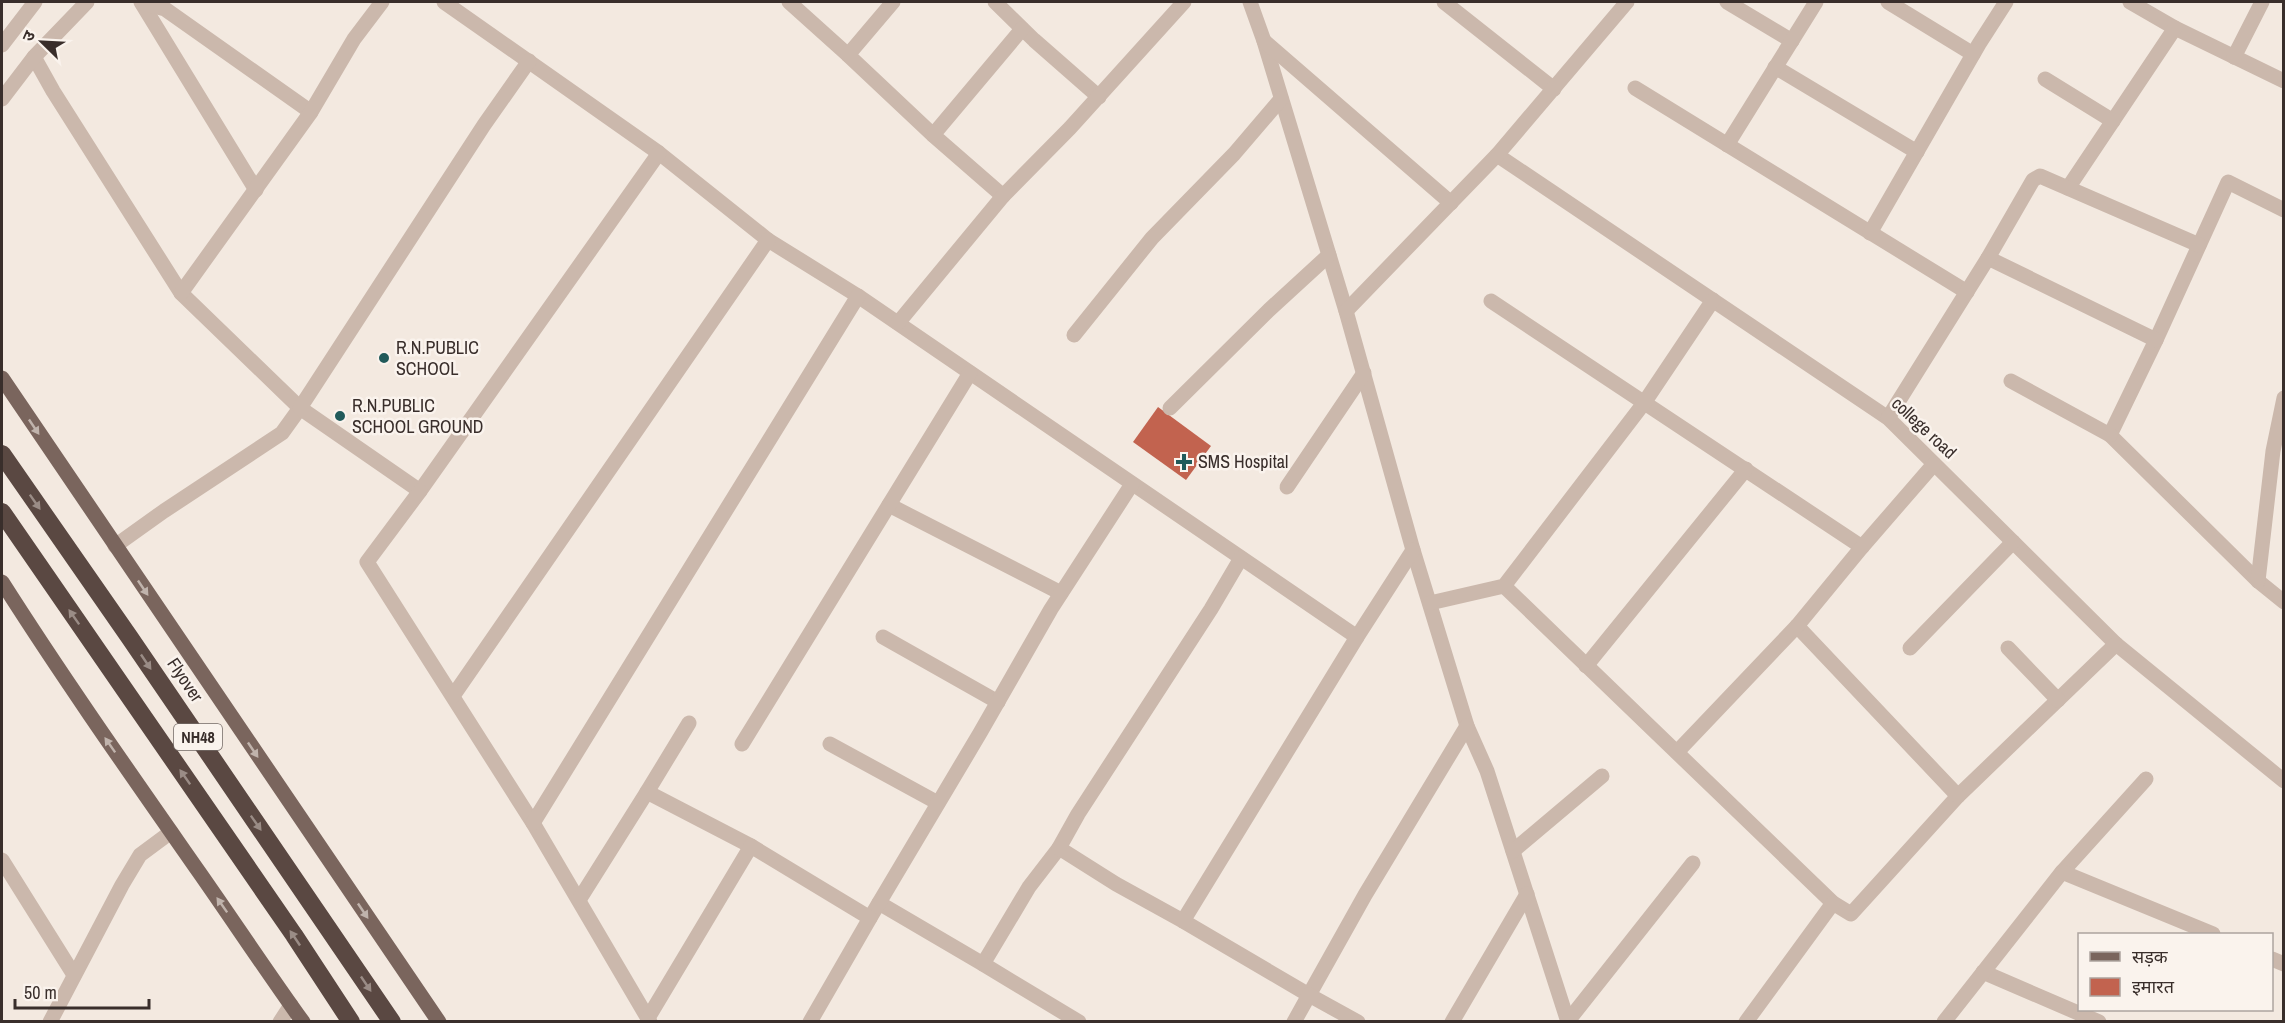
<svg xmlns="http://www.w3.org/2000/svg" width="2285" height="1023" font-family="'Archivo Narrow','Noto Sans Devanagari',sans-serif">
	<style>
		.building { fill: #c2634f }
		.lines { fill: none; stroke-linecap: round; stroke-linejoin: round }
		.minor { stroke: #cbb8ac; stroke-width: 15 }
		.major { stroke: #7a655d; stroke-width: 15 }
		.highway { stroke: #5a4842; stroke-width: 18 }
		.oneway { fill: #c0b3ac }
		.oneway2 { fill: #9a8c86 }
		.poi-dot { fill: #215a5a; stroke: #faf3ed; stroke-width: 2 }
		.labels { text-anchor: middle; stroke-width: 5; stroke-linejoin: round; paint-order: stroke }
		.shield { fill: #faf3ed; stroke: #736965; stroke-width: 1.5 }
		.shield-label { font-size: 16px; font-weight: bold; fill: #392e2b }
		.poi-label { font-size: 18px; fill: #392e2b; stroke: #faf3ed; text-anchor: start }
		.street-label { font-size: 18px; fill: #392e2b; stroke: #faf3ed }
	</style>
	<rect width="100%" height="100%" fill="#f3e9e0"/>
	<polygon class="building" points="1158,407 1211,446 1186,480 1133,442"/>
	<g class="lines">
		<g class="minor">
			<polyline points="141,2 256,190"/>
			<polyline points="444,2 659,153 768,240 858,296 1357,637"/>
			<polyline points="789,2 848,55"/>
			<polyline points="893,2 848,55 933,135"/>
			<polyline points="995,2 1034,40 1099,97"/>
			<polyline points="1250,2 1264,41 1346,311 1413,550 1467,726 1487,771 1568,1022"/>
			<polyline points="1444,2 1554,89"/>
			<polyline points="1727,2 1792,41"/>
			<polyline points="1888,2 1973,54"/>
			<polyline points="2130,2 2175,28 2284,81"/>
			<polyline points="142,3 165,9 311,112"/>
			<polyline points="1264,41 1451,203"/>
			<polyline points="2,45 35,2"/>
			<polyline points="34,57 53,91 181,293 300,408 282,433 164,511 115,546"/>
			<polyline points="2234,57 2262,2"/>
			<polyline points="529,61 484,125 300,408 420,491 659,153"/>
			<polyline points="1775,67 1917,152"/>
			<polyline points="2045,79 2113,121"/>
			<polyline points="1635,88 1967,292"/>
			<polyline points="2,99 34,57 87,2"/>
			<polyline points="1727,145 1816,2"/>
			<polyline points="1497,155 1888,418 2116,644 2284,781"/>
			<polyline points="2068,188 2175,28"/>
			<polyline points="1003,196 933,135 1022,29"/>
			<polyline points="2284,210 2228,182 2156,340 2110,435 2258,581 2284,602"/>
			<polyline points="1870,233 1979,44 2006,2"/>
			<polyline points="1988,258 2156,340"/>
			<polyline points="181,293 311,112 354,39 382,2"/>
			<polyline points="1491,301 1862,547"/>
			<polyline points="1346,311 1497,155 1627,2"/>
			<polyline points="898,323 1003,196 1070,128 1184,2"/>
			<polyline points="1074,335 1152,238 1234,154 1281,99"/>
			<polyline points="2011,381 2110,435"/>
			<polyline points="1170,408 1269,310 1329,255"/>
			<polyline points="1888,418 1988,258 2033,180 2040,176 2199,245"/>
			<polyline points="1287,487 1364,373"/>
			<polyline points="420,491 367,562 533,823 650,1022"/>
			<polyline points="889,505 1061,593"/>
			<polyline points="1413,550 1357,637 1183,921 1309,995 1365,895 1467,726"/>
			<polyline points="2258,581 2273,451 2284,398"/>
			<polyline points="1504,586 1833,903 1851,914 1958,796 2116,644"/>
			<polyline points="1430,603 1504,586 1644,403 1713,300"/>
			<polyline points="1797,626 1958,796"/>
			<polyline points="883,637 998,702"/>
			<polyline points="1910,648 2013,542"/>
			<polyline points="2008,648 2058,700"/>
			<polyline points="1586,666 1746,469"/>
			<polyline points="453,696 768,240"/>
			<polyline points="742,744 970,373"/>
			<polyline points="830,744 938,803"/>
			<polyline points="1677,752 1797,626 1862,547 1934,464"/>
			<polyline points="647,792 689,723"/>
			<polyline points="533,823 858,296"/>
			<polyline points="1513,851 1602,776"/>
			<polyline points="2,860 74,975"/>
			<polyline points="2062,872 2146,779"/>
			<polyline points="579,900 647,792 751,846"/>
			<polyline points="879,903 983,964 1029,887 1059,848"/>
			<polyline points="870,918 980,733 1051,609 1132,484"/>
			<polyline points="1183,921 1116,884 1059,848 1078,814 1211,609 1241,558"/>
			<polyline points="2272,959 2284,964"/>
			<polyline points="983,964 1079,1022"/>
			<polyline points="1983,972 2099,1022"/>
			<polyline points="648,1018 751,846 870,918 810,1022"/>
			<polyline points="1568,1021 1693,863"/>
			<polyline points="50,1022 122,885 140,855 171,832"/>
			<polyline points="280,1022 291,1005"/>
			<polyline points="1294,1022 1309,995 1358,1022"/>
			<polyline points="1452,1022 1527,894"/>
			<polyline points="1746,1022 1833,903"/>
			<polyline points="1944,1022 2062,872 2213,934"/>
		</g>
		<g class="major">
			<polyline points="2,378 439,1022"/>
			<path d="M2,582C65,681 132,776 199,872C234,922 267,972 303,1022"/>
		</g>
		<g class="highway">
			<polyline points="2,454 130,638 392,1022"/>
			<polyline points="2,512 294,935 351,1022"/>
		</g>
	</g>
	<defs><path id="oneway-solid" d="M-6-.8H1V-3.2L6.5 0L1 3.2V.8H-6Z" transform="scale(1.5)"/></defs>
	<g class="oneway">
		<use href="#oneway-solid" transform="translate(34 427) rotate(56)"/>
		<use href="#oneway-solid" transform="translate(143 588) rotate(56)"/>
		<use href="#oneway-solid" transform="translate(110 745) rotate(-125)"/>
		<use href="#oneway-solid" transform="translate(253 750) rotate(56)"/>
		<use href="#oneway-solid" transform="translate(222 905) rotate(-125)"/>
		<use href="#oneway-solid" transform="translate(363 911) rotate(56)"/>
	</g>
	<g class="oneway2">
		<use href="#oneway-solid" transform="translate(35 502) rotate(55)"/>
		<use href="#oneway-solid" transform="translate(74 617) rotate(-125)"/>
		<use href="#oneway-solid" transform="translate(146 662) rotate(56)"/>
		<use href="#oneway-solid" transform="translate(185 777) rotate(-125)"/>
		<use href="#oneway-solid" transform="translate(256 823) rotate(55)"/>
		<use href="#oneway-solid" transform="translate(295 938) rotate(-124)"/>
		<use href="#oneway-solid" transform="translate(366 984) rotate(56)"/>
	</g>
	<g class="poi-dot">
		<circle cx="384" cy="358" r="6"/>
		<circle cx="340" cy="416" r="6"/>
		<path d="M1181 453h6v6h6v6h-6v6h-6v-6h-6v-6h6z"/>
	</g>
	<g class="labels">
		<rect class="shield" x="174" y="724" width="48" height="26" rx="4.5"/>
		<g class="shield-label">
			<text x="198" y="743">NH48</text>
		</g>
		<g class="poi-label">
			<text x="396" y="354">R.N.PUBLIC<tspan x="396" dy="21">SCHOOL</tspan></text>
			<text x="352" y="412">R.N.PUBLIC<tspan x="352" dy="21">SCHOOL GROUND</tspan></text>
			<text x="1198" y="468">SMS Hospital</text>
		</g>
		<g class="street-label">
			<text transform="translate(1924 428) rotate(43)" y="6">college road</text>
			<text transform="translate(185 680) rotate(56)" y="6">Flyover</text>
		</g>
	</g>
	<rect width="2285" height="1023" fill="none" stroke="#392e2b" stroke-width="6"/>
	<rect x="2078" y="933" width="195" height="78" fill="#faf3ed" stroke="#ada49f" stroke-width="1.5"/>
	<rect x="2090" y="952" width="30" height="9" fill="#7a655d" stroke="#ada49f" stroke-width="1.5"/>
	<text x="2132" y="963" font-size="18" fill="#392e2b">सड़क</text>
	<rect x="2090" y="978" width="30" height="18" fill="#c2634f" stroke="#ada49f" stroke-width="1.5"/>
	<text x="2132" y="993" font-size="18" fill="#392e2b">इमारत</text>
	<g transform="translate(42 42) rotate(294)" stroke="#faf3ed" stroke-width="4.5" paint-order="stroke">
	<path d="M0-4.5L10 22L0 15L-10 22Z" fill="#392e2b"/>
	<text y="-9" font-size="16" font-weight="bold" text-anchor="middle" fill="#392e2b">उ</text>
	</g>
	<path d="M15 999v9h134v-9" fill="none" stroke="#392e2b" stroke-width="3"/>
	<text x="24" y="999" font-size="18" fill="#392e2b" stroke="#faf3ed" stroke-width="4.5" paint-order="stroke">50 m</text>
</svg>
